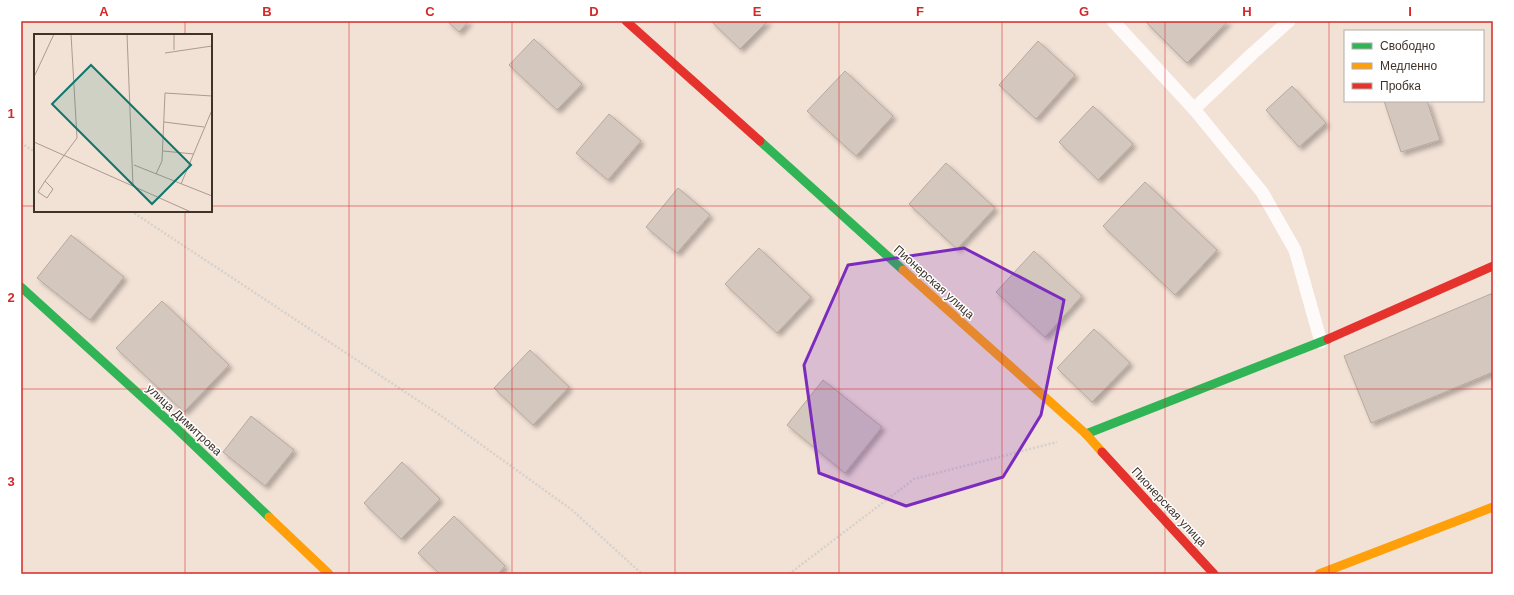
<svg xmlns="http://www.w3.org/2000/svg" width="1514" height="595" font-family="Helvetica,sans-serif">
	<style>
		.building { fill: #d4c7be; stroke: #b6a9a0; filter: url(#shadow) }
		.lines { fill: none; stroke-linecap: round; stroke-linejoin: round }
		.path { stroke: #d5d1cd; stroke-width: 2.5; stroke-dasharray: 2 2; stroke-linecap: butt }
		.lane { stroke: #fdfaf9; stroke-width: 13 }
		.fast { stroke: #30b455; stroke-width: 9 }
		.slow { stroke: #ff9f0a; stroke-width: 9 }
		.jam { stroke: #e5322d; stroke-width: 9 }
		.marked { fill: #7b2cbf; fill-opacity: 0.2; stroke: #7b2cbf; stroke-width: 3; stroke-linejoin: round }
		.grid { fill: none; stroke: #d62828; stroke-width: 1; stroke-opacity: 0.55 }
		.labels { text-anchor: middle; stroke-width: 3; stroke-linejoin: round; paint-order: stroke }
		.street-label { font-size: 12px; fill: #3e3229; stroke: #fff }
		.inset-road { fill: none; stroke: #aa9b90; stroke-width: 1 }
		.view { fill: #0f766e; fill-opacity: 0.15; stroke: #0f766e; stroke-width: 2 }
		.inset-edge { fill: none; stroke: #3e3229; stroke-width: 2 }
		.neatline { fill: none; stroke: #d62828; stroke-width: 1.5 }
		.grid-label { font-size: 13px; text-anchor: middle; font-weight: bold; fill: #d62828 }
	</style>
	<defs>
		<filter id="shadow"><feDropShadow dx="3.5" dy="3.5" stdDeviation="2" flood-color="#0004"/></filter>
	</defs>
	<rect width="100%" height="100%" fill="#f2e1d5"/>
	<g class="building">
		<polygon points="447,21 469,21 459,32"/>
		<polygon points="711,21 768,21 740,49"/>
		<polygon points="1145,21 1228,21 1187,63"/>
		<polygon points="534,39 582,84 557,110 509,65"/>
		<polygon points="1038,41 1075,75 1036,119 999,85"/>
		<polygon points="845,71 893,116 856,156 807,111"/>
		<polygon points="1292,86 1326,123 1299,147 1266,110"/>
		<polygon points="1384,101 1427,101 1440,140 1401,152"/>
		<polygon points="1093,106 1133,144 1098,180 1059,142"/>
		<polygon points="609,114 641,141 608,180 576,153"/>
		<polygon points="946,163 995,208 957,249 909,204"/>
		<polygon points="1145,182 1217,250 1175,295 1103,226"/>
		<polygon points="678,188 710,215 677,253 646,227"/>
		<polygon points="71,235 124,277 90,320 37,278"/>
		<polygon points="759,248 811,297 777,333 725,284"/>
		<polygon points="1034,251 1082,296 1045,337 996,292"/>
		<polygon points="1493,293 1493,372 1371,423 1344,356"/>
		<polygon points="162,301 229,365 184,412 116,348"/>
		<polygon points="1094,329 1130,363 1092,402 1057,368"/>
		<polygon points="530,350 569,387 533,425 494,388"/>
		<polygon points="823,380 882,427 845,473 787,425"/>
		<polygon points="251,416 294,450 265,486 223,452"/>
		<polygon points="402,462 440,499 401,539 364,503"/>
		<polygon points="454,516 505,566 498,574 440,574 418,553"/>
	</g>
	<g class="lines">
		<g class="path">
			<polyline points="21,143 35,152"/>
			<polyline points="131,211 440,415 572,510 642,574"/>
			<polyline points="789,574 914,479 1057,442"/>
		</g>
		<g class="lane">
			<polyline points="1113,21 1194,109 1262,192 1295,250 1321,342"/>
			<polyline points="1194,109 1252,54 1289,21"/>
		</g>
		<g class="fast">
			<polyline points="760,141 903,270"/>
			<polyline points="21,287 174,426 269,517"/>
			<polyline points="1086,434 1328,339"/>
		</g>
		<g class="slow">
			<polyline points="903,270 1086,434 1102,452"/>
			<polyline points="269,517 329,574"/>
			<polyline points="1319,574 1493,507"/>
		</g>
		<g class="jam">
			<polyline points="626,21 760,141"/>
			<polyline points="1328,339 1493,266"/>
			<polyline points="1102,452 1214,574"/>
		</g>
	</g>
	<path class="marked" d="M964,248L1064,300L1041,415L1003,477L906,506L819,473L804,365L848,265Z"/>
	<path class="grid" d="M185,21V35M349,21V574M512,21V574M675,21V574M839,21V574M1002,21V574M1165,21V574M1329,21V574M21,206H35M211,206H1493M185,211V574M21,389H1493"/>
	<g class="labels">
		<g class="street-label">
			<text transform="translate(934 282) rotate(42)" y="4">Пионерская улица</text>
			<text transform="translate(184 420) rotate(43)" y="4">улица Димитрова</text>
			<text transform="translate(1169 507) rotate(47)" y="4">Пионерская улица</text>
		</g>
	</g>
	<g transform="translate(34 34)">
		<rect width="178" height="178" fill="#f2e1d5"/>
		<path class="inset-road" d="M93,0L99,152M140,0V16M131,19L178,12M0,43L20,0M130,88L170,93M0,108L157,178M129,117L160,120M100,131L178,162M122,140L128,127L131,59L178,62M11,147L43,104L37,0M11,147L19,155L13,164L4,158ZM147,150L178,76"/>
		<path class="view" d="M57,31L157,131L118,170L18,70Z"/>
		<rect width="178" height="178" class="inset-edge"/>
	</g>
	<rect width="1514" height="595" fill="none" stroke="#ffffff" stroke-width="44"/>
	<rect x="1344" y="30" width="140" height="72" fill="#ffffff" stroke="#b2ada9"/>
	<rect x="1352" y="43" width="20" height="6" fill="#30b455" stroke="#b2ada9"/>
	<text x="1380" y="50" font-size="12" fill="#3e3229">Свободно</text>
	<rect x="1352" y="63" width="20" height="6" fill="#ff9f0a" stroke="#b2ada9"/>
	<text x="1380" y="70" font-size="12" fill="#3e3229">Медленно</text>
	<rect x="1352" y="83" width="20" height="6" fill="#e5322d" stroke="#b2ada9"/>
	<text x="1380" y="90" font-size="12" fill="#3e3229">Пробка</text>
	<rect x="22" y="22" width="1470" height="551" class="neatline"/>
	<g class="grid-label">
		<text x="104" y="16">A</text>
		<text x="267" y="16">B</text>
		<text x="430" y="16">C</text>
		<text x="594" y="16">D</text>
		<text x="757" y="16">E</text>
		<text x="920" y="16">F</text>
		<text x="1084" y="16">G</text>
		<text x="1247" y="16">H</text>
		<text x="1410" y="16">I</text>
		<text x="11" y="118">1</text>
		<text x="11" y="302">2</text>
		<text x="11" y="486">3</text>
	</g>
</svg>
